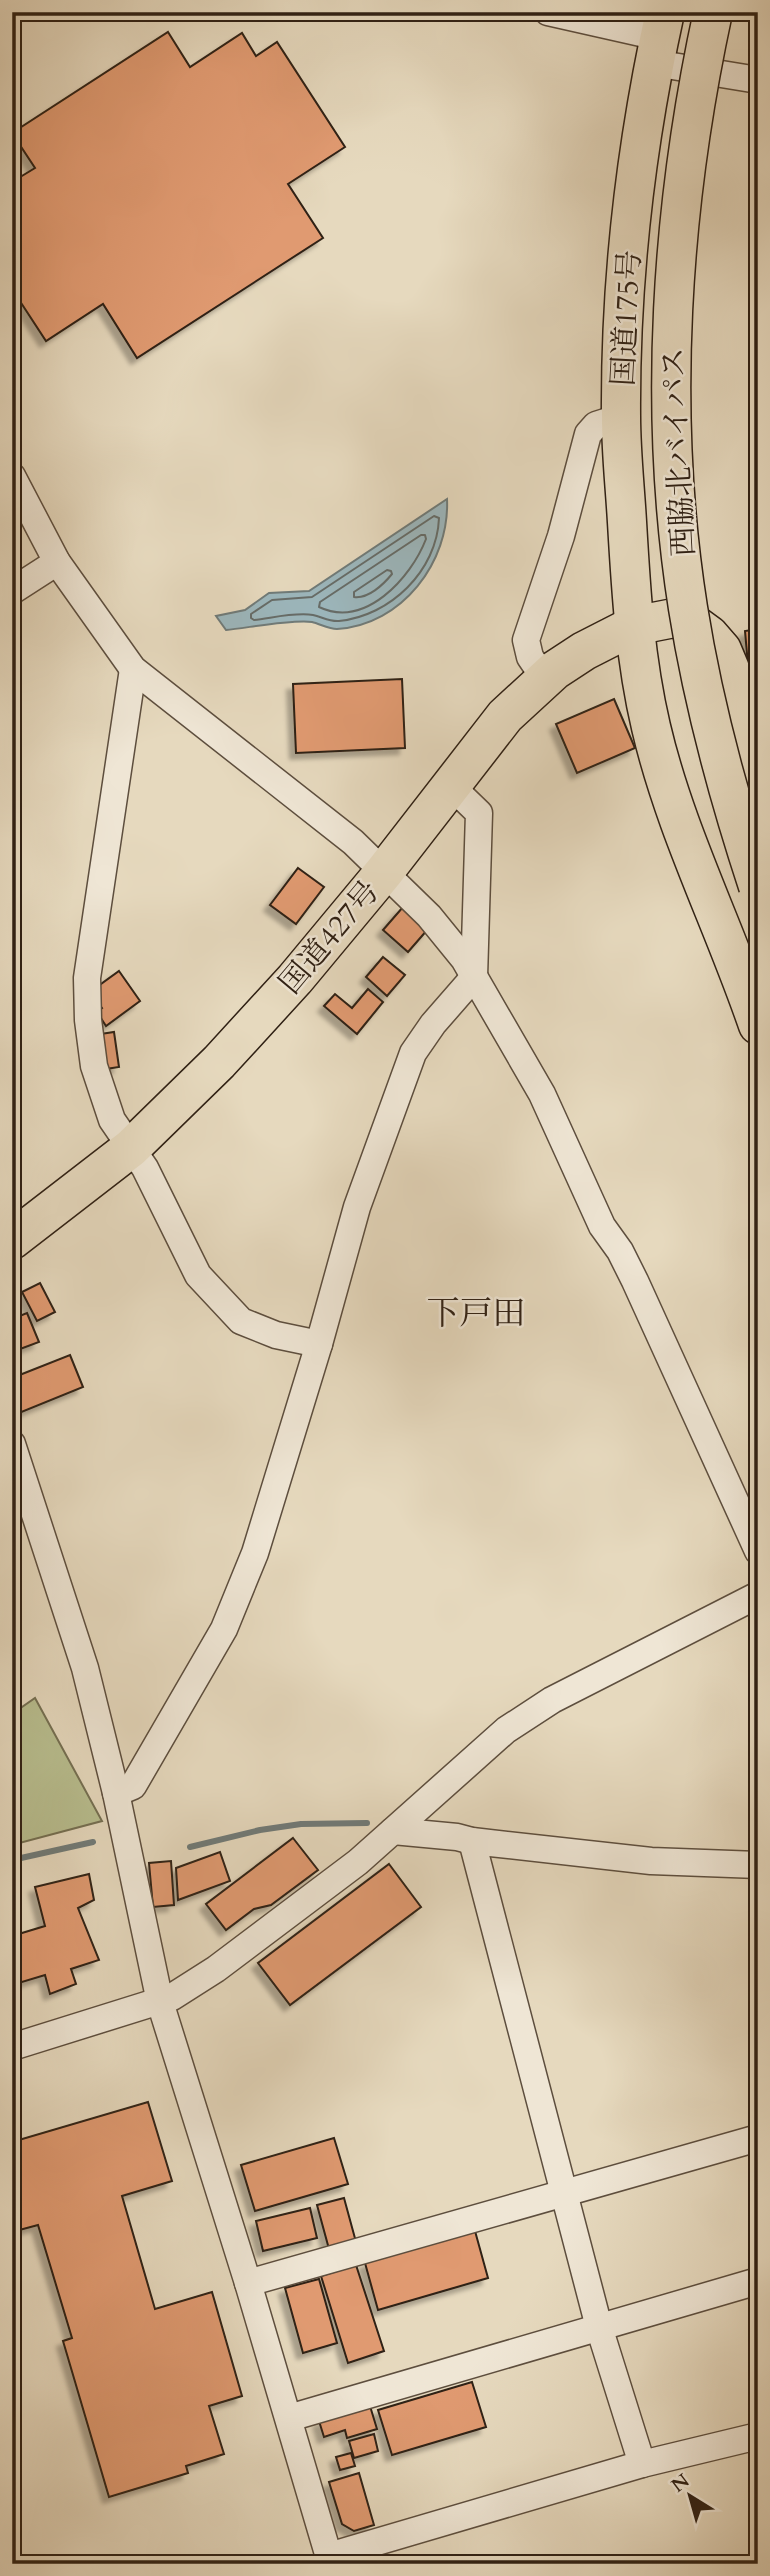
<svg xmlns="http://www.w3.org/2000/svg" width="770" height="2576" font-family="Cardo,'Noto Serif JP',serif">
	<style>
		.green { fill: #b8be8f; stroke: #746f52; stroke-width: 2 }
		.water { fill: #9cb7bd; stroke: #707b79; stroke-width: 2 }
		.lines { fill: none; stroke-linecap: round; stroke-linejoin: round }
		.shore { stroke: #666c68; stroke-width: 2 }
		.stream { stroke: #707b79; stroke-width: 6 }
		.building { fill: #e09a71; stroke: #2f2014; stroke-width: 2; filter: url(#shadow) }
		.minor-casing { stroke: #5d4e3e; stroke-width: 29 }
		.highway-casing { stroke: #2f2014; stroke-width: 41 }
		.minor { stroke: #efe6d5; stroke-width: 26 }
		.highway { stroke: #e6d9be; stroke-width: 38 }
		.highway-bridge-casing { stroke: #2f2014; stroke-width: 41; stroke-linecap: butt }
		.highway-bridge { stroke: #e6d9be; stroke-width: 38 }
		.labels { text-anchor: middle; stroke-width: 5; stroke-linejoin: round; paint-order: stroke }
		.street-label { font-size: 30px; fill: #2f2014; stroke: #efe6d5 }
		.quarter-label { font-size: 33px; fill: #2f2014; stroke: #efe6d5 }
	</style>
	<defs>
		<filter id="shadow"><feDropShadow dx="-6" dy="6" stdDeviation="2" flood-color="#0004"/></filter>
	</defs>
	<rect width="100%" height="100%" fill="#e6d9be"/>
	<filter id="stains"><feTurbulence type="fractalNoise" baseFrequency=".00286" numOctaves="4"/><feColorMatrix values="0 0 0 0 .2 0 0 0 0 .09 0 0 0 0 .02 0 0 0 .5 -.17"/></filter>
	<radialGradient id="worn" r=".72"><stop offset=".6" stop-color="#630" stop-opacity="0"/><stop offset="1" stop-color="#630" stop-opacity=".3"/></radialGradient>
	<polygon class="green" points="35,1698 102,1821 12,1845 12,1714"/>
	<path class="water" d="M447,499C450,562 402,625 337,629C329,629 320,624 312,622C293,619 247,628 226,630L216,616L245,610L269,593L309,591Z"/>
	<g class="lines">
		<g class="shore">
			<path d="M434,516L439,518C437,571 390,616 339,621C330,622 322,617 313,615C295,612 272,618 254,620L251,618V614L272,600L312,597Z"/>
			<path d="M421,535H425L426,539C411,578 365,629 319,607L320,602Z"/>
			<path d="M387,570L391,571L392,574C383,585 368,599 354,597V592Z"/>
		</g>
		<g class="stream">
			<polyline points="190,1847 260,1830 301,1824 367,1823"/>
			<polyline points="12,1860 93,1842"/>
		</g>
	</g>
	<g class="building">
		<polygon points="168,32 190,67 242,33 256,56 277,42 345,147 288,184 323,238 137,358 103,304 46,341 12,289 12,182 35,168 12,133"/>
		<polygon points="758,629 758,675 749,676 745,631"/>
		<polygon points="402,679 405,748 296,753 293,684"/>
		<polygon points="614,699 635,748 577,773 556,724"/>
		<polygon points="298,868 324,887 296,924 270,905"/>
		<polygon points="403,907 428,929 408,952 383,930"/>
		<polygon points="383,957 405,975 387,996 366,977"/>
		<polygon points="119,971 140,1001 106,1026 97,1012 102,1008 90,992"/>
		<polygon points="368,989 383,1002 357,1034 324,1006 335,994 352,1008"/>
		<polygon points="114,1032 119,1067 99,1070 94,1035"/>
		<polygon points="40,1283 55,1312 37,1321 22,1292"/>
		<polygon points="27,1313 39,1342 12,1352 12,1319"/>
		<polygon points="70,1355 83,1387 19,1413 12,1395 12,1378"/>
		<polygon points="293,1838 318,1870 271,1905 254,1909 226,1930 206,1904"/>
		<polygon points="220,1852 230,1881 178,1900 176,1868"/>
		<polygon points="171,1861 174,1905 153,1907 149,1863"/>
		<polygon points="389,1864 421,1907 290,2005 258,1963"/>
		<polygon points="89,1874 94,1900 78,1908 99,1960 71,1969 76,1984 50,1994 45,1975 12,1985 12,1936 45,1926 35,1887"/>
		<polygon points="148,2102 172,2181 122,2196 155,2309 212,2292 242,2396 209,2406 224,2454 186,2466 188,2473 109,2497 63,2341 72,2338 38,2225 12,2232 12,2142"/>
		<polygon points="334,2138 348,2184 255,2211 241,2165"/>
		<polygon points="344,2198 356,2242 329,2249 317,2205"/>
		<polygon points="310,2208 317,2238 263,2251 256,2221"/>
		<polygon points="475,2231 488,2278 378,2310 365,2263"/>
		<polygon points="356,2265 384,2351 348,2363 321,2276"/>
		<polygon points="319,2279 337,2343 303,2353 285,2288"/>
		<polygon points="472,2382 486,2427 392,2455 378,2410"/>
		<polygon points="370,2406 377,2429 347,2438 345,2430 324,2437 319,2421"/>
		<polygon points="374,2434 378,2451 354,2458 349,2441"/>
		<polygon points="351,2453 355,2466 340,2470 336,2457"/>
		<polygon points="359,2473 374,2525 354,2531 342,2524 329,2482"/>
	</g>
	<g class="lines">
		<defs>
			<g id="minor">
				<polyline points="548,12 659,37"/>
				<polyline points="654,63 758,80"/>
				<polyline points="12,476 57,562 133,669 353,842 429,916 464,959 542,1094 602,1226 620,1251 635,1281 758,1551"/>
				<polyline points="12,591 57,562"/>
				<polyline points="133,669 87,978 88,1020 94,1066 112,1120 145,1168 198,1275 241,1321 276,1335 319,1344"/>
				<polyline points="545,679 530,657 526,640 561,536 588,434 596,425 621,417"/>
				<polyline points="12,1444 85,1668 116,1793 160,2002 248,2283 331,2564"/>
				<polyline points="116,1793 133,1786 224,1629 255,1553 319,1344 357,1207 413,1053 433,1024 474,977 479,813 450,785"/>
				<polyline points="393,1831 457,1837 472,1841 651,1861 758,1865"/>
				<polyline points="472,1841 599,2327 642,2464"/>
				<polyline points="12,2047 172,1997 216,1969 358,1862 506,1730 552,1700 758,1595"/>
				<polyline points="248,2283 758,2138"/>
				<polyline points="289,2418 758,2281"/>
				<polyline points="329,2556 642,2464 758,2436"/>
			</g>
			<g id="highway">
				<path d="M665,12C636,144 620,282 621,416C621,452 625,487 627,522C631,591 635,659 651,727C675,830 724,925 758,1025"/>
				<polyline points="12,1240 131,1148 219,1062 295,979 384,872 505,716 555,670 584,651 633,626 674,618 694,624 709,635 722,650 730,669 758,799"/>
			</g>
		</defs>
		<use href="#minor" class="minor-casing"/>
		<use href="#highway" class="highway-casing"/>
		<use href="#minor" class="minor"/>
		<use href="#highway" class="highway"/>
		<defs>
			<path id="highway-bridge" d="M713,12C671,206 657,412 688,608C703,703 728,795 758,886"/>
		</defs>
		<use href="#highway-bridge" class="highway-bridge-casing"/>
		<use href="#highway-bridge" class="highway-bridge"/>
	</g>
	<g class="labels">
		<g class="street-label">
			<text transform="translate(626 318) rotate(-87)" y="10">国道175号</text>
			<text transform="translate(678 452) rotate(-93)" y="10">西脇北バイパス</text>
			<text transform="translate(329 937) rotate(-50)" y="10">国道427号</text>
		</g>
		<g class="quarter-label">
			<text x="476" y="1324">下戸田</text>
		</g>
	</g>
	<rect width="770" height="2576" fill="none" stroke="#e6d9be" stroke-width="42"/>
	<rect x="14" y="14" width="742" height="2548" fill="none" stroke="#2f2014" stroke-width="3.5"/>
	<rect x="21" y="21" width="728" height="2534" fill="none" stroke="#2f2014" stroke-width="2"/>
	<g transform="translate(690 2496) rotate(323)" stroke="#efe6d5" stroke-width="5" paint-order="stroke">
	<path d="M0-5L12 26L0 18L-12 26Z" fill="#2f2014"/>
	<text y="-10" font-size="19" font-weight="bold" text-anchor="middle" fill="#2f2014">N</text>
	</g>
	<rect width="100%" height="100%" filter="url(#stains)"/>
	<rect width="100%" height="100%" fill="url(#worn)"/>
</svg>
